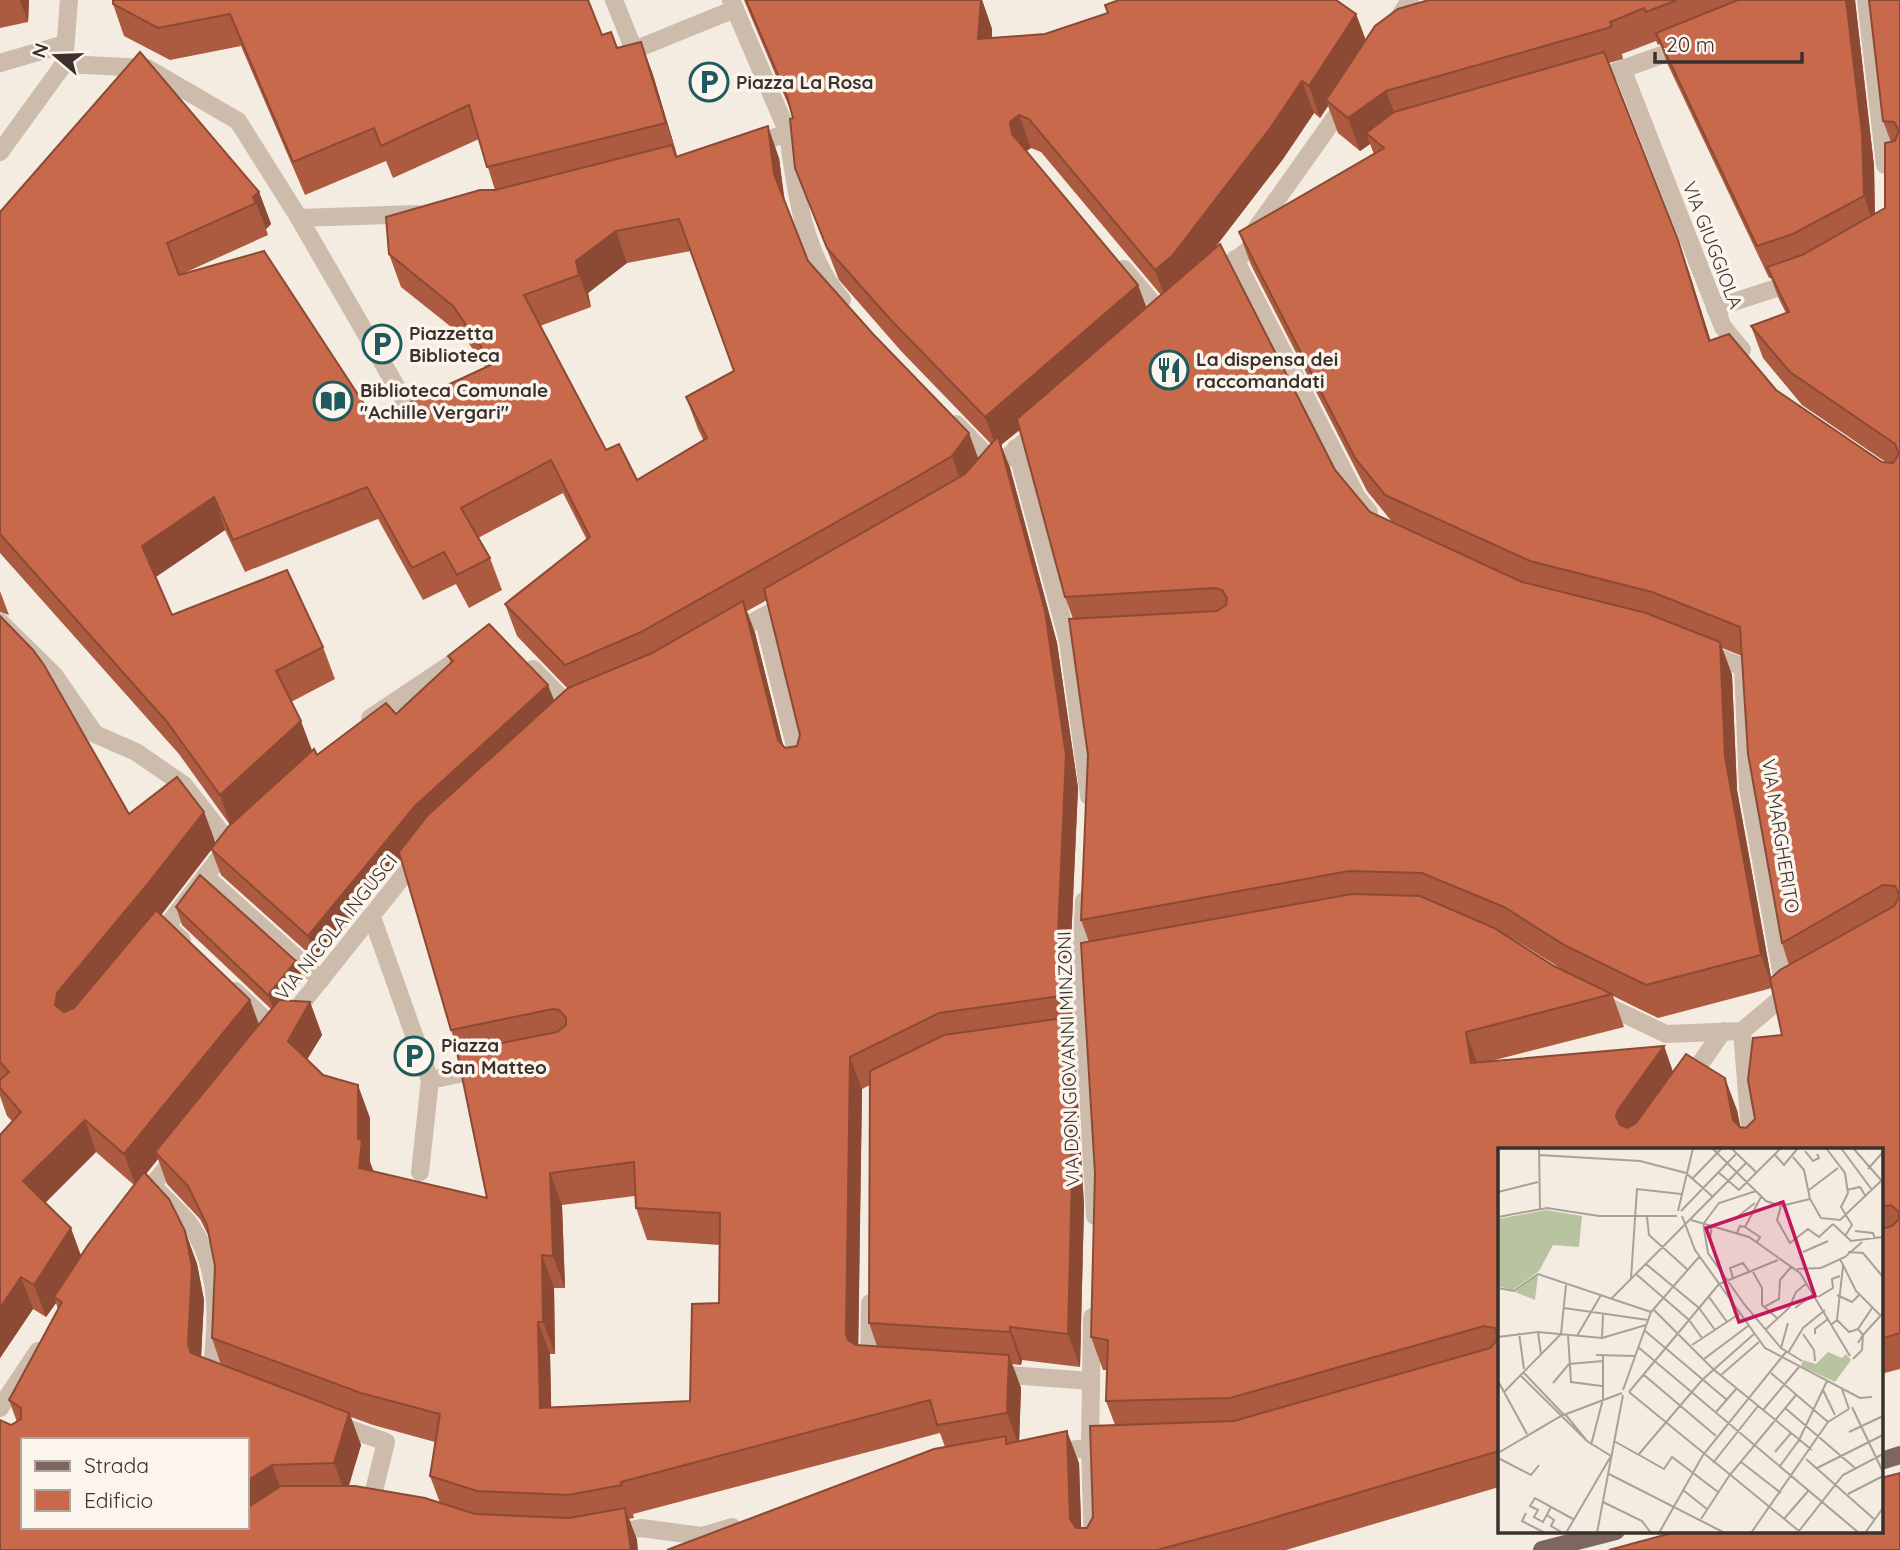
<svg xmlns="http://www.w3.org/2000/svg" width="1900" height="1550" font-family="Quicksand,sans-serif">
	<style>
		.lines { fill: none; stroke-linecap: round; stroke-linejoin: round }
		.minor { stroke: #cdbbac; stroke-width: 18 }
		.major { stroke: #7d675c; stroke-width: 18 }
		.wall { fill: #ac5a40; fill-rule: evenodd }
		.shaded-wall { fill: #8c4a34 }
		.building { fill: #c8694b; stroke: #8c4a34; stroke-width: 2; fill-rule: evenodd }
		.labels { text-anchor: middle; stroke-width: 7; stroke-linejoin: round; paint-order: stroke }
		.poi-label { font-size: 19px; font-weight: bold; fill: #3b302b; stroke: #fbf5ee; text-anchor: start }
		.street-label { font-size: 19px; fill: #3b302b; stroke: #fbf5ee }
		.inset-road { fill: none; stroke: #aaa098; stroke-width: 2 }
		.view { fill: #c2185b; fill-opacity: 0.15; stroke: #c2185b; stroke-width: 3.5 }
		.inset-edge { fill: none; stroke: #3b302b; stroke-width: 3.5 }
	</style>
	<rect width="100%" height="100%" fill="#f4ebe1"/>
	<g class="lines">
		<g class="minor">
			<polyline points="614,0 634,50 735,9"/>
			<polyline points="731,0 788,133 751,145"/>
			<polyline points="1866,0 1885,165 1900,164"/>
			<polyline points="1394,25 1410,0"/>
			<polyline points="0,63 65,44"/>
			<polyline points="64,64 147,68 238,121 299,218 417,214"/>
			<polyline points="1623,71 1723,327 1742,350"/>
			<polyline points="1592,80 1684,47"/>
			<path d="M788,133C795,189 804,257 842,300"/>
			<polyline points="0,152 64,64 69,0"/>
			<polyline points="299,218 418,424"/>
			<polyline points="1251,236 1346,102"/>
			<polyline points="1235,259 1357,497 1369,512"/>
			<polyline points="1124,269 1166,319"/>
			<polyline points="1211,280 1263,238"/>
			<polyline points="1715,308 1798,281"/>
			<polyline points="956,424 996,465"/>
			<polyline points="1016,448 1068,641 1089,796"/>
			<polyline points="990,473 1042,426"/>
			<polyline points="763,617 801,770"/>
			<polyline points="0,622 54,675 95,734 136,752 184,785 230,844 167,926 182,940"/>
			<polyline points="733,633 788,603"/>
			<polyline points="1707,653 1743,667 1748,788 1785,993"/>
			<polyline points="533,669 574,711"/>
			<polyline points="370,718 466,654"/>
			<polyline points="205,876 321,980"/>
			<polyline points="1084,901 1081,966 1095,1216"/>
			<polyline points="372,917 430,1080 420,1172"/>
			<polyline points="235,991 278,1032"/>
			<polyline points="1597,1001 1666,1034 1742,1031 1792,989"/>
			<polyline points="289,1019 420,855"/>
			<polyline points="1742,1031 1749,1119 1756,1149"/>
			<polyline points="430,1080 484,1069"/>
			<polyline points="1688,1081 1723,1031"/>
			<path d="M158,1191C168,1202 182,1214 191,1226C222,1271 217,1327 211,1378L215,1380"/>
			<polyline points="140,1200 178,1154"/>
			<polyline points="870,1303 869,1366 873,1366"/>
			<polyline points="1092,1317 1090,1445 1093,1550"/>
			<polyline points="995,1374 1091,1381"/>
			<polyline points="0,1408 38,1351"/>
			<polyline points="333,1423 386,1442 370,1507"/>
			<polyline points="1052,1452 1114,1445"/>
			<polyline points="612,1533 641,1528 702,1536 732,1527"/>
		</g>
		<g class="major">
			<polyline points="1881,1461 1900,1455"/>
			<polyline points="1542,1550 1616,1531"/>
		</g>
	</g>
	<g class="wall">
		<polygon points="0,0 29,0 28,22 0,28"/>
		<path d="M744,0H982L992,29V38L1045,34L1108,13L1105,5L1356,14L1366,41L1429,0H1855L1874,166L1875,214L1885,208L1891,142L1883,121L1900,0V1369L1881,1374V1149H1499V1487L1286,1550H667L945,1447L940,1433L633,1514L634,1518L629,1519L637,1540L0,1550L11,1425L17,1422L9,1400L58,1309L56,1303L46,1317L33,1309L0,1358L12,1121L7,1116L0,1096V616L129,814L204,812L216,844L230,825L179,754L0,553V212L259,192L271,224L266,229L268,235L182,274L374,419L485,367L465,338L401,287L389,254L495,190L479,139L393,178L386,161L305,195L241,46L170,60L124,36L113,4L602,35L617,48L641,42L653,75L677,155V157L779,158L785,202L808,261L978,459L991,444L901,351L839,280L795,168L793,118L790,109ZM1656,41L1658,45L1660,44L1668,65L1769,278H1771L1779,299L1786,313L1751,326L1763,358L1802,405L1887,463L1882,462L1776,390L1710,340L1689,272L1609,63L1623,59L1622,54ZM1328,106L1338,133L1360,151L1370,144L1374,154L1239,232L1251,265L1367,491L1393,523L1370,512L1335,470L1213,250L1283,159L1314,113L1320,118ZM1031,148L1041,152L1161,295L1146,308L1138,285L1026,151ZM691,251L734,371L686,397L698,429L704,441L637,480L606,450L540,326L591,307L588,293L627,263ZM1020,430L1065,597L1073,619L1088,755L1081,920L1089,942L1095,1173L1091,1337L1103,1370H1107L1106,1401L1115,1425L1093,1517L1087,1528H1081L1079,1463L1019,1441L1021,1388L1012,1364L1021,1365L1022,1360L1080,1367L1084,1206L1075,1051L1067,1029L1073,1028L1070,965L1078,788L1057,643L1010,468L1001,445ZM563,493L587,540L505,604L517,636L568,689L554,701L448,656L451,663L396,714L317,755L312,751L291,702L335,679L323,647L172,615L155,577L225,530L245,572L378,519L423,600L456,584L469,608L502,590L490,558L478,538ZM767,600L800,735L797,746L785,748L783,746L755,633L747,611ZM1722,648L1742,656L1782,943L1789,965L1771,978L1737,790L1732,675ZM211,849L221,875L317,961L401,859L451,1030L458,1051L487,1198L373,1172L370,1162V1118L307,1059L322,1035L310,1002L285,1000L303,979L176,907L182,925L271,1009L259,1024L250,1000L161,915ZM1507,936L1515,940L1568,973L1554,966ZM1772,988L1782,1035L1755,1119L1746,1128L1740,1127L1737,1110L1673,1072L1664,1046L1491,1061L1624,1027L1613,996L1658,1018ZM870,1085L869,1323L877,1346L858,1345L862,1089ZM96,1152L134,1185L81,1255L45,1203ZM158,1159L167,1184L200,1219L210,1239L215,1266L212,1338L221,1365L201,1357L204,1300L197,1264L185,1231L146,1174ZM635,1196L636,1208L647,1240L720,1245L719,1303L690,1401L551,1407L550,1354H555L554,1288H565L562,1205ZM351,1417L373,1425L435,1442L430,1476L440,1503L348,1486L361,1445ZM247,1440V1527H23Z"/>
		<polygon points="0,591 9,615 0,612"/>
	</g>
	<g class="shaded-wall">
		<polygon points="20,0 29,0 28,22"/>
		<polygon points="981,0 982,0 992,29 990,72 978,39"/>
		<polygon points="1846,0 1855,0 1874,166 1875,228 1864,196"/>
		<polygon points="1356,14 1368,46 1326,100 1328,106 1320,118 1309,86"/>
		<polygon points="641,42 653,75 677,155 666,123"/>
		<polygon points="1302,81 1314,113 1283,159 1184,288 1167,303 1155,270"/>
		<polygon points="1386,91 1398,123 1366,133 1370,144 1360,151 1348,118"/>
		<polygon points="1019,115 1031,148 1022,154 1012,134 1010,122"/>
		<polygon points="768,126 779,158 785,207 774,174"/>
		<polygon points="259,192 271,224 266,229 256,203 253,197"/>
		<polygon points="616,231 627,263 588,293 591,307 579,275 576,261"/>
		<polygon points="1678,240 1689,272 1721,373 1709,341"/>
		<polygon points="1138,285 1150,317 1001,445 1010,468 1057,643 1078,788 1070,965 1073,1028 1061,996 997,449 985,417"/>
		<polygon points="969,433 981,466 963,488 952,456"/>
		<polygon points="214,497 225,530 153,579 142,546"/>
		<polygon points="743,601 755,633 790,773 778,740"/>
		<polygon points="1720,642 1732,675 1737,790 1773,988 1761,955 1725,757"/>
		<polygon points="548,685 558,710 424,832 317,961 308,936 415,806"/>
		<polygon points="301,721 313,753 231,827 220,795"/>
		<polygon points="204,812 216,844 158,919 68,1026 55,1005 57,993"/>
		<polygon points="296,961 303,979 275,1013 268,995"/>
		<polygon points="250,1000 261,1032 155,1152 158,1159 145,1175 141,1169 144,1177 136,1187 124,1154"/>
		<polygon points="310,1002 322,1035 299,1073 288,1041"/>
		<polygon points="1063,1018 1075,1051 1084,1206 1080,1367 1068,1334"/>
		<polygon points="1466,1032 1478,1065 1471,1063"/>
		<polygon points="1664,1046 1675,1078 1628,1149 1616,1116 1618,1110"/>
		<polygon points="850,1057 862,1089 858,1366 846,1334"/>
		<polygon points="1725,1078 1737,1110 1745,1149 1733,1120"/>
		<polygon points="358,1085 370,1118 370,1162 374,1172 359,1168 358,1139"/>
		<polygon points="85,1120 96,1152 34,1214 23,1181"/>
		<polygon points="550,1173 562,1205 565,1288 553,1256"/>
		<polygon points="71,1228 83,1261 54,1297 56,1303 46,1317 34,1285"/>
		<polygon points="185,1231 197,1264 204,1300 200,1377 188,1344"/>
		<polygon points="542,1255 554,1288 555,1354 543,1322"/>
		<polygon points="21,1277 33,1309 0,1358 0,1308"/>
		<polygon points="538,1322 550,1354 552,1440 540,1408"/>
		<polygon points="1010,1327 1022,1360 1021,1365 1010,1332"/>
		<polygon points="1009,1355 1021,1388 1019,1446 1007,1413"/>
		<polygon points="349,1413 361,1445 346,1496 334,1463"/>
		<polygon points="1067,1431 1079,1463 1082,1550 1070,1519"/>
		<polygon points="272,1465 284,1497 247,1521 247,1481"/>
		<polygon points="625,1508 637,1540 638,1550 631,1550"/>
	</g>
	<g class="building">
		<polygon points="113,0 588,0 602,35 611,32 617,48 641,42 666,123 487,167 469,105 381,146 374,128 293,162 230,14 158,28 113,4"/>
		<polygon points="746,0 981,0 978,39 1045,34 1108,13 1105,5 1119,0 1336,0 1356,14 1309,86 1302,81 1271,127 1172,256 1155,270 1029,119 1019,115 1010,122 1012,134 1138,285 985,417 890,319 827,248 795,168 790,119 793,118 787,96"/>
		<polygon points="1429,0 1677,0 1646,12 1644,8 1610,22 1612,26 1608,28 1386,91 1348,118 1326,100 1375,26 1398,9"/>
		<polygon points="1738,0 1846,0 1862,133 1864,196 1793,234 1757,246 1656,33"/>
		<polygon points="1869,0 1900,0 1900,1333 1881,1339 1881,1229 1892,1226 1899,1219 1899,1212 1891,1205 1881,1207 1881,1149 1499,1149 1499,1451 1246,1526 1157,1550 667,1550 934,1449 1006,1436 1006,1444 1067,1431 1070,1519 1076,1528 1087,1528 1093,1517 1090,1426 1234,1421 1490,1348 1498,1339 1495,1328 1484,1326 1230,1398 1106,1401 1108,1340 1091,1337 1095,1173 1081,943 1352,894 1420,896 1494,928 1554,966 1612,994 1466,1032 1471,1063 1664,1046 1618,1110 1616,1116 1620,1125 1627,1128 1636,1123 1686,1054 1725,1078 1733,1120 1740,1127 1746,1128 1755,1119 1748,1080 1753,1038 1782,1035 1770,979 1780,970 1894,906 1900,896 1895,886 1883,885 1782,943 1748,754 1740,627 1652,592 1530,561 1385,495 1355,458 1239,232 1384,148 1366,133 1394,112 1604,52 1678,240 1709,341 1729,334 1776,390 1882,462 1893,463 1899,454 1895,444 1790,372 1751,326 1789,312 1767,267 1802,255 1885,208 1885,143 1895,141 1899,130 1894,122 1883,121"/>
		<path d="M140,52L259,192L253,197L256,203L167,243L179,275L264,251L374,419L493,364L453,306L389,254L386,217L480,190H495L672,145L676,157L768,126L774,174L808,261L873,334L969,433L952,456L913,479L641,632L565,665L505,604L590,537L551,460L461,508L490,558L457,575L444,552L412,568L367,487L233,540L214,497L142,546L172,615L287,570L323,647L276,671L301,721L220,795L167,722L0,534V212ZM679,219L734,371L686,397L707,438L637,480L619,444L606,450L524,295L579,275L576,261L616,231Z"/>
		<polygon points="1220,244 1335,470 1370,512 1522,582 1646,613 1720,642 1725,757 1761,955 1646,985 1566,946 1504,907 1422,873 1349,871 1081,920 1088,755 1069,619 1217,611 1226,605 1227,598 1222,590 1215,588 1065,597 1017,419"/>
		<path d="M998,436L1045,611L1066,755L1058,933L1061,996L939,1013L850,1057L846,1334L848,1340L856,1345L1009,1355L1007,1413L937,1425L930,1400L621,1482L622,1485L568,1495L477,1491L430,1476L440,1414L361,1393L212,1338L215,1266L207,1225L188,1186L155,1152L279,1000L310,1002L288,1041L323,1075L358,1085V1139L362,1140L359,1168L487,1198L457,1052L557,1032L566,1025V1018L559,1010L553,1009L451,1030L399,852L428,815L568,688L652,653L743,601L778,740L785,748L797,746L800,735L764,589L965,474ZM634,1162L636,1208L720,1213L719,1303L692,1304L690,1401L540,1408L538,1322H543L542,1255L553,1256L550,1173Z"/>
		<polygon points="0,616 33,650 44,665 129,814 177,777 204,812 146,886 57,993 55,1005 64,1012 74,1008 156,910 250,1000 124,1154 85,1120 23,1181 71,1228 34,1285 21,1277 0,1308 0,1135 21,1112 0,1088 0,1080 9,1072 0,1062"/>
		<polygon points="489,624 548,685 415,806 308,936 211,849 229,826 314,749 317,755 386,703 396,714 453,661 448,656"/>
		<polygon points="200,875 296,961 268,995 176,907"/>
		<polygon points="1063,1018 1072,1174 1068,1334 1010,1327 1010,1332 869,1323 870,1071 944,1035"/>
		<polygon points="144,1172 169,1199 185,1231 192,1267 188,1344 191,1353 349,1413 334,1463 272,1465 247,1481 247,1440 23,1440 23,1527 247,1527 247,1508 281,1486 355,1486 425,1498 475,1514 569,1518 625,1508 631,1550 0,1550 0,1420 11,1425 21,1419 21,1408 9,1400 62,1302 54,1297 88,1245"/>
		<polygon points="1900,1473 1900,1550 1609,1550 1679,1531 1881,1531 1881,1478"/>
	</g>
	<defs>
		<symbol id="parking-ring" viewBox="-11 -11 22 22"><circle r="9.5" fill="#fbf5ee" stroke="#1f5a5e" stroke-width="1.5"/><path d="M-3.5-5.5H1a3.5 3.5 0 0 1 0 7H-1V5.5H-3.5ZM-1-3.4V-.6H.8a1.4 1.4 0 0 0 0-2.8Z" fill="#1f5a5e"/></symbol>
		<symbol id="restaurant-ring" viewBox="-11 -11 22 22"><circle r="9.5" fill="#fbf5ee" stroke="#1f5a5e" stroke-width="1.5"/><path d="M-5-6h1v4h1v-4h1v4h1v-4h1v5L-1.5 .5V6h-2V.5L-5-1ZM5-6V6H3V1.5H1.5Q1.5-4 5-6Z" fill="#1f5a5e"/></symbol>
		<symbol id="library-ring" viewBox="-11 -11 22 22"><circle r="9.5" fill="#fbf5ee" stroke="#1f5a5e" stroke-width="1.5"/><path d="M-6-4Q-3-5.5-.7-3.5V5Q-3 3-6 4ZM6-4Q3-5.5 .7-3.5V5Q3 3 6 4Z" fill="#1f5a5e"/></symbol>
	</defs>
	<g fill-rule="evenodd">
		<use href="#parking-ring" x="687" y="60" width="44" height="44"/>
		<use href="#parking-ring" x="360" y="322" width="44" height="44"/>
		<use href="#restaurant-ring" x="1147" y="348" width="44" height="44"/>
		<use href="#library-ring" x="311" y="379" width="44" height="44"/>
		<use href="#parking-ring" x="392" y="1034" width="44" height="44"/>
	</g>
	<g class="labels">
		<g class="poi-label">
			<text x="736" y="89">Piazza La Rosa</text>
			<text x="409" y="340">Piazzetta<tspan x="409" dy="22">Biblioteca</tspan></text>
			<text x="1196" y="366">La dispensa dei<tspan x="1196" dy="22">raccomandati</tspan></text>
			<text x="360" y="397">Biblioteca Comunale<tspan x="360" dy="22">"Achille Vergari"</tspan></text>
			<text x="441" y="1052">Piazza<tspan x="441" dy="22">San Matteo</tspan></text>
		</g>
		<g class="street-label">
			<text transform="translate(1713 245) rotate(69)" y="7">VIA GIUGGIOLA</text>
			<text transform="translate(1781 836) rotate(81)" y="7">VIA MARGHERITO</text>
			<text transform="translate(336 927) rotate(-51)" y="7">VIA NICOLA INGUSCI</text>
			<text transform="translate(1068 1059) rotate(-92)" y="7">VIA DON GIOVANNI MINZONI</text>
		</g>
	</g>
	<g transform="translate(1498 1148)">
		<rect width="385" height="385" fill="#f4ebe1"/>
		<path d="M48,62L84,68L81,99L55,97L41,123L15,142L0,138V71ZM40,127L37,152L17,144ZM330,204L344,210L348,206L353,212L337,234L303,218L305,212L318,216Z" fill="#b8c4a0"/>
		<path class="inset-road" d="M41,0L42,61M214,0L268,53L283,58L312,51M233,0L259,25M328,0L347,25L350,45L343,59L354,77L347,88M343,0L374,42M355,0L383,32M307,3L315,13L321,10L319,6M41,7L142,13L188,25L215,49M277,7L286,17L300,0M295,9L306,22L312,51L323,70M370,21L385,4M220,24L241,42L283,0M194,31L224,0M311,42L340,20M349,42L362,39L368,49M0,44L40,34M283,58L279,72L292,95L310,81L321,89L335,76M180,63L195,0M183,63L239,5M184,68L197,102L267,200L362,250L374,249M0,69L49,60L101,68H179M149,69L151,87L190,122M238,70L257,55M323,70L342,72L384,32M193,72L251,89L302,125L352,208M205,75L210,105L246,156L283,200L304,213M206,75L221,55L258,43M335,76L353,93L385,89M214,77L212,91L221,115M247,79L262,89L259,94M357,83L375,85L377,91M239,85L242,78L247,79L263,49M305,104L330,93M350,104L365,105L385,129M342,111L358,143L385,170M148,116L201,160L217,182M299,121L323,120L347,109L364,94M255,124L264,140V157L279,170M138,126L191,172L204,190M133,130L139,41L183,46M235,130L232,120L245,115L252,125M221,136L280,112M0,140L16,143L40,126L153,164M339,147L354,154L361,147M211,149L229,174M320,149L335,140L334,131L342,128M113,151L248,15M266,159L281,151L282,132L293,119M66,160L150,172M297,160L317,145M155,161L215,221L314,302M339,172L351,184L360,181L365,187L360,195M334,176L339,172L345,118M360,181L374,160M146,182L229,252M267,182L291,160L298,144L309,135M40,184L43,206M21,185L26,221M63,186L68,137M305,186L316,202L317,213M317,186V181L330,171M70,187L73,234L104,238M79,188L103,147M0,189L40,184L104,190L148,177M104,190L105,166M194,197L241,166M140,199L361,385M283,200L290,175M290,205L305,180L327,162M98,207L137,208M206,211L250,178M355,211L364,202L365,187L385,165M25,224L66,267M273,225L330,274M22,227L89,293L67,266M146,227L218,288M223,227L261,194M0,233L29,286M55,235L71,216L105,213M344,241L351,261M125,242L153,164L201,109M325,242L337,267M6,244L63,186M131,244L301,383M131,244L221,136M354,259L385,324M287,260L357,320M265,262L301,219M218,264L239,240M351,284L385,268M116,293L166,321L174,309L220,344M93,297L105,251V208M277,304L293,285M0,305L63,268L124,245M141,306L204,232L256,186M0,310L33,327L41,317M308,311L376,371M243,314L283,345M215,315L260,258M282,318L301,292L329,233M319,320L385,287M111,326L227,385M185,342L209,361M350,346L385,328M105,354L144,373L153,385M53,359L45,374L36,369L40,362L32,358L37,350L75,371M28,365L24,373L47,385M49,367L56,372L53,378L65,385M203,371L231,328L298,247M286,371L311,342M301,383L345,327L385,306M68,385L113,308L89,293M99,385L125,247M161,385L205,307L288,204M253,385L330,274L351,261M367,385L385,360"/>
		<path class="view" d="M285,54L317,148L241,174L208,80Z"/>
		<rect width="385" height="385" class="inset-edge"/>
	</g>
	<rect x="21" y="1438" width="228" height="91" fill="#fbf5ee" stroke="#aea6a0" stroke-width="2"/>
	<rect x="35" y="1461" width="35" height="10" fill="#7d675c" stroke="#aea6a0" stroke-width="2"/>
	<text x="84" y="1473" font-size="21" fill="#3b302b">Strada</text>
	<rect x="35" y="1490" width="35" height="21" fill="#c8694b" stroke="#aea6a0" stroke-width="2"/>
	<text x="84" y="1508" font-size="21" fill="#3b302b">Edificio</text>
	<g transform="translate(56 56) rotate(289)" stroke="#fbf5ee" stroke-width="5" paint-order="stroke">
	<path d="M0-5L12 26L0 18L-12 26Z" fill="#3b302b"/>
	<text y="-10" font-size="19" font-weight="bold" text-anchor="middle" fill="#3b302b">N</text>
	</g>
	<path d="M1655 52v10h147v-10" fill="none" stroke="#3b302b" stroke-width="3.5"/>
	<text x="1666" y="52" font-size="21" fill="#3b302b" stroke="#fbf5ee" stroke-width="5" paint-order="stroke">20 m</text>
</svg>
